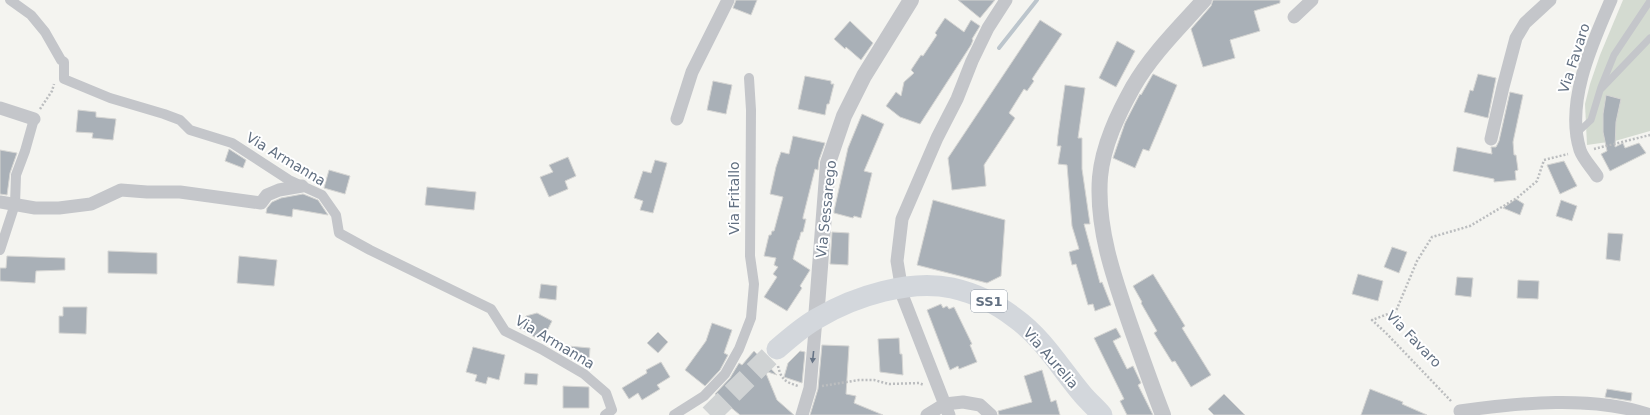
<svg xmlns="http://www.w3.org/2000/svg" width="1650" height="415" font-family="'DejaVu Sans',sans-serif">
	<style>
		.green { fill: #d4dbd1 }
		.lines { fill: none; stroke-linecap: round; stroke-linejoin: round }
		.stream { stroke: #bcc5cc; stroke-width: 4 }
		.building { fill: #a9b0b7; stroke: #d5d5d3 }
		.primary-tunnel { stroke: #d0d3d4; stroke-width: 21; stroke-dasharray: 21 10; stroke-linecap: butt }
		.path { stroke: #bbbdbf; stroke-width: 2.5; stroke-dasharray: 2 2; stroke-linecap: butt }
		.service { stroke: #c4c6ca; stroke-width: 7 }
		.pedestrian { stroke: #c4c6ca; stroke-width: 10 }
		.minor { stroke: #c4c6ca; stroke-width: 13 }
		.tertiary { stroke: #c4c6ca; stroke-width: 16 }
		.primary { stroke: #d3d7dc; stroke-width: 21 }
		.oneway { fill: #677486 }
		.labels { text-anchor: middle; stroke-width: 4; stroke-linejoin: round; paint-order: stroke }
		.shield { fill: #fff; stroke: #919ba8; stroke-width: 1 }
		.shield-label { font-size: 13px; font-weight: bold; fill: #627082 }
		.street-label { font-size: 14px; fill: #627082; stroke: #fff }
	</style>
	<rect width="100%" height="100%" fill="#f4f4f0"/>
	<polygon class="green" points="1623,0 1650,0 1650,131 1615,141 1587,145 1585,104 1590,84 1600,55"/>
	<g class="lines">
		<polyline class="stream" points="999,48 1037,0"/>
	</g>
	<g class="building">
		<polygon points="736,0 757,0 751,15 733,8"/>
		<polygon points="958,0 995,0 980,18"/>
		<polygon points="1213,0 1280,0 1280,3 1254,11 1260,31 1230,40 1235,58 1203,67 1191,29 1211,6"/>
		<polygon points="945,18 964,32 971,20 980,26 972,39 973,40 971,45 920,124 900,117 886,106 896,92 901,96 904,82 914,73 911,70 921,55 923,56 937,35 935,33"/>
		<polygon points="1040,20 1062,34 1032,79 1034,81 1027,91 1024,89 1009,113 1015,118 984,165 986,186 952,190 948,158"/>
		<polygon points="850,21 873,43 861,60 846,47 845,49 834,39"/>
		<polygon points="1117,41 1135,51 1116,87 1099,78"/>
		<polygon points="1153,74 1177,85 1149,151 1143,149 1135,168 1113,158 1125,123 1140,94 1141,95"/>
		<polygon points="1478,74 1496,78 1488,118 1464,112 1470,90 1473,91"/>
		<polygon points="805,76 831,81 831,84 834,84 829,104 827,104 825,115 798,109"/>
		<polygon points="713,81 732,85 726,114 707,110"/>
		<polygon points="1065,85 1085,88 1078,138 1082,138 1082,169 1090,224 1084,224 1100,283 1102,282 1111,305 1095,311 1093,304 1088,305 1076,264 1072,265 1069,252 1079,249 1072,226 1067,165 1058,164 1061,146 1057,146 1058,135"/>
		<polygon points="1510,92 1523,95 1513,142 1514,155 1516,155 1518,170 1515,171 1516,180 1494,182 1494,179 1453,171 1457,147 1492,154 1491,147 1496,147 1499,141"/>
		<polygon points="1606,95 1621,99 1616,122 1615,147 1623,143 1625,148 1639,143 1646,153 1610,171 1601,154 1607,151 1603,132 1603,114"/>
		<polygon points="78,110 96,112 96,117 116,119 113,140 92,138 93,133 76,132"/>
		<polygon points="862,114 884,124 864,171 872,173 861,218 854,216 853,218 834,213 834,211 848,148"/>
		<polygon points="793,136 825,143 819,160 818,170 815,169 803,217 803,219 806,219 803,232 801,232 799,240 798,240 793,259 810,270 800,286 802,288 787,311 764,297 777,277 773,274 778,267 774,265 776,258 764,256 769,235 771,235 772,231 774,231 783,197 770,194 776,167 781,152 789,154"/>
		<polygon points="229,149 246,160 243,168 225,161"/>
		<polygon points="0,150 17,153 10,173 7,195 0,194"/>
		<polygon points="568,157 576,176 565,181 568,189 549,197 540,177 553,172 549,165"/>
		<polygon points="655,160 667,163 653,213 640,210 643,201 634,198 643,171 651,173"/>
		<polygon points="1564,161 1577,186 1560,194 1547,165"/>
		<polygon points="329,170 350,176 345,194 324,188"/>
		<polygon points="427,187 476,192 474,210 425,205"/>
		<polygon points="303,194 318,200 328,215 293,209 292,217 266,213 267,208 272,202 281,198"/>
		<polygon points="1516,199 1524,204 1520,215 1503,208"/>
		<polygon points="933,200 1005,220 1001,276 987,283 917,265"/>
		<polygon points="1561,200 1577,206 1572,221 1556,216"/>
		<polygon points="832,232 849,233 848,265 830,264"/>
		<polygon points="1608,233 1623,234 1620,261 1606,259"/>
		<polygon points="1392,247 1407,252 1399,273 1384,267"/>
		<polygon points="108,251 157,253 157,274 108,273"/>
		<polygon points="7,256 65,258 65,270 36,271 35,283 0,281 0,268 6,268"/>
		<polygon points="239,256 277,260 274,286 237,283"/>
		<polygon points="1153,274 1185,326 1182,328 1211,375 1191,387 1175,361 1172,362 1154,333 1157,331 1141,303 1142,302 1133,286"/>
		<polygon points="1358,274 1383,281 1378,301 1352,294"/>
		<polygon points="1457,277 1473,278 1471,297 1455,295"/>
		<polygon points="1518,280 1539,281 1538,299 1517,298"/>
		<polygon points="541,284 557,286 556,300 539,298"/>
		<polygon points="941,304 943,308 947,306 949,309 954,307 972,344 970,345 977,362 959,369 958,366 950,370 927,310"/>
		<polygon points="63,307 87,307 86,334 59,333 59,316 63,316"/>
		<polygon points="537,313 552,321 543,339 537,335 536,338 519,328 526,316"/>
		<polygon points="712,323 732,330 724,353 728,355 720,370 705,386 685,370 706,341"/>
		<polygon points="1116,328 1121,337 1113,341 1127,369 1133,366 1141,383 1138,385 1153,415 1127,415 1120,401 1124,399 1094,338"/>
		<polygon points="658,332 668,342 658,353 647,343"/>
		<polygon points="899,338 900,354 902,354 903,375 880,372 878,339"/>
		<polygon points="822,345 849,346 846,394 856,396 854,403 883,415 810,415 818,389"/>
		<polygon points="568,346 590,348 589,362 577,362 568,357"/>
		<polygon points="473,347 505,355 499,380 488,377 486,384 475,381 477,375 466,372"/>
		<polygon points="754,351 777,375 765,371 777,400 794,415 740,415 717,396 715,394 730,378 739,363 742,365"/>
		<polygon points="800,351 805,352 802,383 784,377 788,363"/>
		<polygon points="661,362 670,377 657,385 660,389 642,400 638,393 629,399 622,388 647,373 646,370"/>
		<polygon points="1042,370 1051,402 1056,400 1060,415 999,415 998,411 1032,402 1024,376"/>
		<polygon points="525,373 538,374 537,385 524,384"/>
		<polygon points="563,386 589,387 589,408 563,408"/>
		<polygon points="1370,389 1403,402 1402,404 1427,415 1361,415"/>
		<polygon points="1607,389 1632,393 1631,401 1605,397"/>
		<polygon points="1224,394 1245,415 1214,415 1208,409"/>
	</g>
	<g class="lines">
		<polyline class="primary-tunnel" points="710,415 777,349"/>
		<g class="path">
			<polyline points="40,109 52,91 54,84"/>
			<polyline points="1594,149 1650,135"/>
			<path d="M778,366C781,379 785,382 798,386"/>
			<polyline points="822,386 859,380 874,380 889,384 919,383 924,385"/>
			<polyline points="1451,401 1386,333 1372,320 1396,311 1417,261 1432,237 1470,226 1517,198 1537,181 1544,160 1568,154"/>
		</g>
		<g class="service">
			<polyline points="1602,88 1650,38"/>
			<polyline points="1577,133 1591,120 1601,87 1614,55 1650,1"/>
		</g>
		<g class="pedestrian">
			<polyline points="10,0 31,15 45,32 61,60 64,62 64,79 110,98 164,114 180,120 190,130 232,143 289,180 322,195 336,215 339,233 370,250 491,309 505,331 541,349 584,374 606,393 612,410 605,415"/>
			<polyline points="0,250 15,204 16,175 25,151 34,119"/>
			<polyline points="674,415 704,396 725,374 739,349 751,318 754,284 750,256 751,110 749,78"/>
		</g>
		<g class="minor">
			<polyline points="1294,17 1312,0"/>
			<polyline points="0,108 34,119"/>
			<polyline points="677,119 692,72 728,0"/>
			<polyline points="1491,139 1503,87 1516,38 1525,23 1550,0"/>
			<path d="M1597,176C1592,168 1583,159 1580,150C1565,102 1592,44 1611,0"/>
			<polyline points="0,202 35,208 59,208 91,204 121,190 147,192 180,192 261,203 267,195 279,190 302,186"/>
			<path d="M1460,411C1518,403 1594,395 1650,415"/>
			<polyline points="802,415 810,388 816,319"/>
			<polyline points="927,415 945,404 963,402 980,405 991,415"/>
			<polyline points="949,415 903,297 897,261 902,219 937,138 957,99 972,61 988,28 1006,0"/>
		</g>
		<g class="tertiary">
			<polyline points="816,319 828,163 844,116 864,76 911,0"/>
			<path d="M1163,415C1152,387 1142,358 1132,330C1115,281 1096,229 1100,177C1103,145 1118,114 1133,87C1152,54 1179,28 1204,0"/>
		</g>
		<path class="primary" d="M777,349C790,338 803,326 818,318C855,296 910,279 952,288C974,293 997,304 1015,318C1043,338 1061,369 1083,395C1089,402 1096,408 1102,415"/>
	</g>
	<defs><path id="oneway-solid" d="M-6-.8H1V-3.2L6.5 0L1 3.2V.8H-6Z"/></defs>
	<use class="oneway" href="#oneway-solid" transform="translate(813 357) rotate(96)"/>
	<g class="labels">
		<rect class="shield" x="971" y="290" width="36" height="22" rx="3"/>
		<g class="shield-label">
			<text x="989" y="306">SS1</text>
		</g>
		<g class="street-label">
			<text transform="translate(1574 58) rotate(-72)" y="5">Via Favaro</text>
			<text transform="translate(286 159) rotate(31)" y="5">Via Armanna</text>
			<text transform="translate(734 198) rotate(-90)" y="5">Via Fritallo</text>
			<text transform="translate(826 209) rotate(-84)" y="5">Via Sessarego</text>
			<text transform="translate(1414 339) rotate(46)" y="5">Via Favaro</text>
			<text transform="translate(555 342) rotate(31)" y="5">Via Armanna</text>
			<text transform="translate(1051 358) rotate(49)" y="5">Via Aurelia</text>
		</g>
	</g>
</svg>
